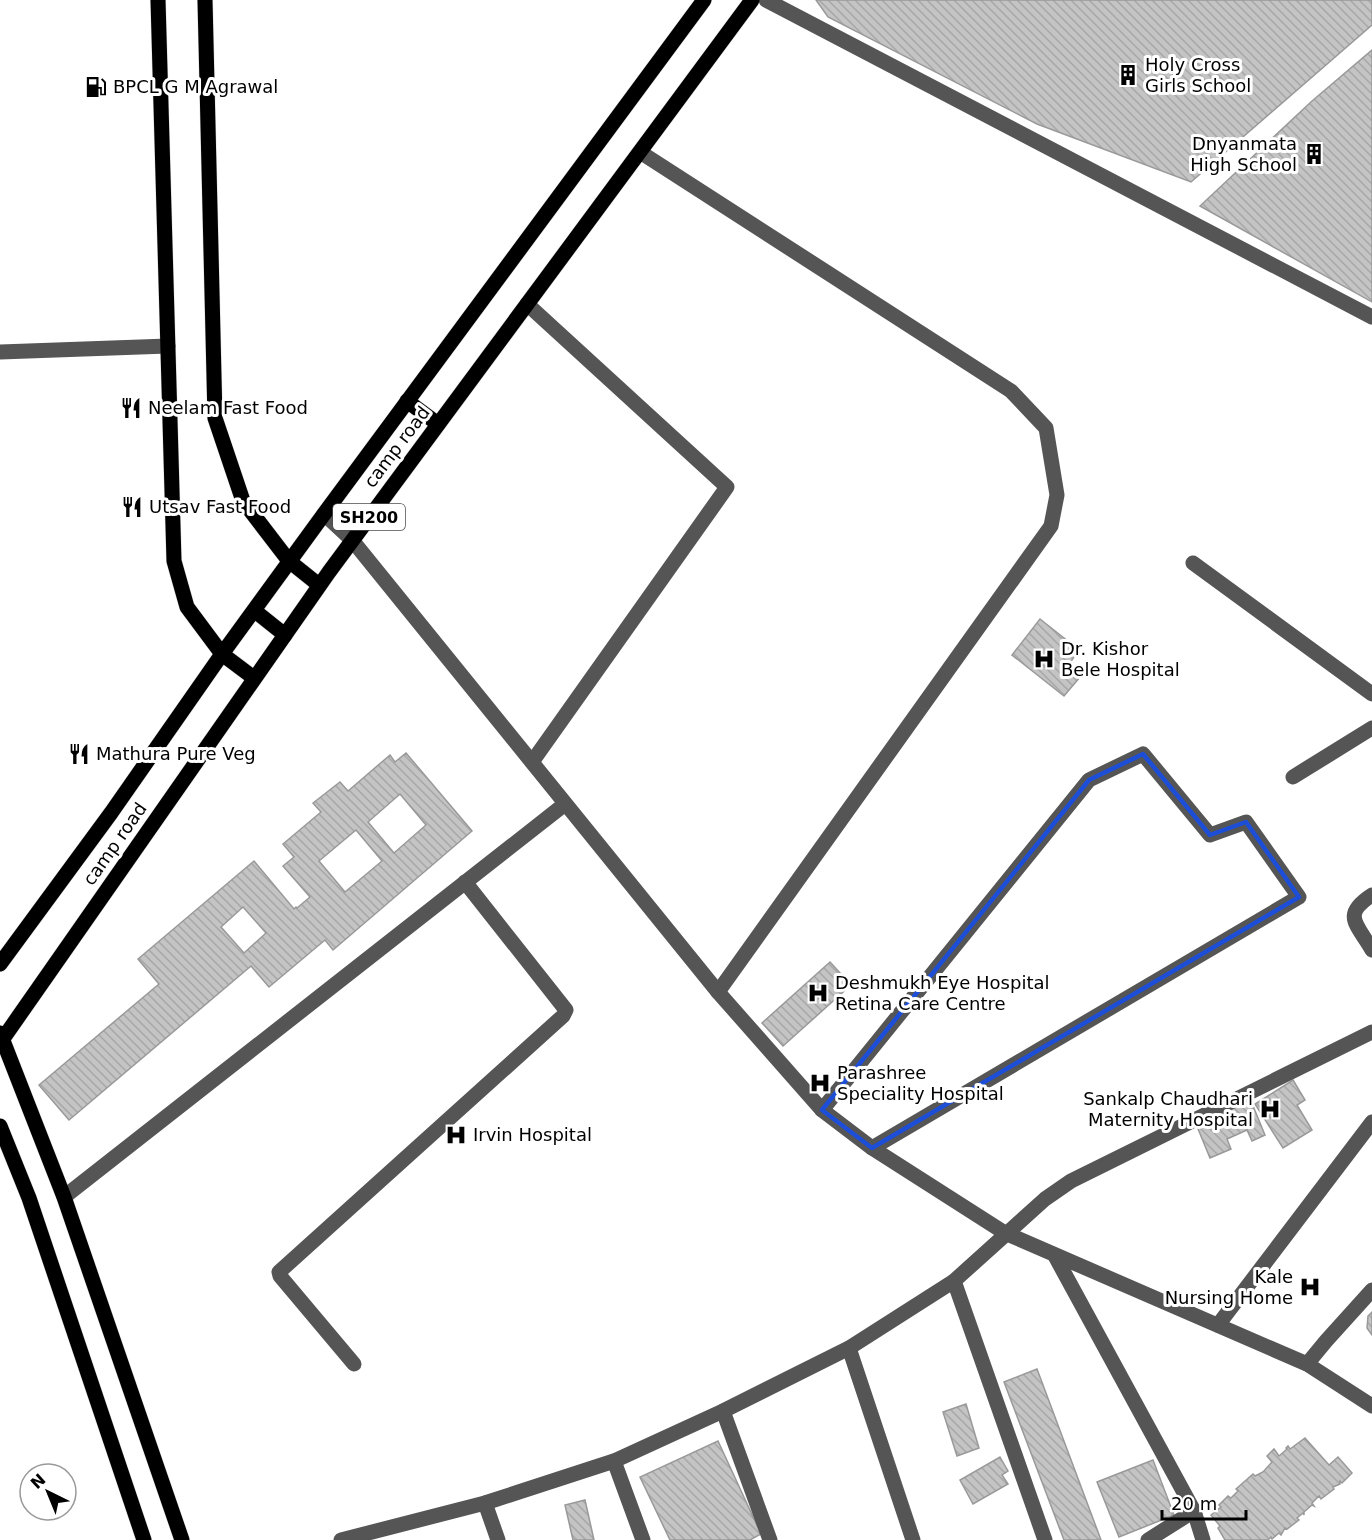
<svg xmlns="http://www.w3.org/2000/svg" width="1372" height="1540" font-family="'DejaVu Sans',sans-serif">
	<style>
		.building { fill: url(#building-back-hatch); stroke: #999; stroke-width: 1.5; fill-rule: evenodd }
		.lines { fill: none; stroke-linecap: round; stroke-linejoin: round }
		.major-casing { stroke: #dbdbdb; stroke-width: 16 }
		.minor { stroke: #555; stroke-width: 15 }
		.major { stroke: #000; stroke-width: 15 }
		.marked { fill: none; stroke: #1d4ed8; stroke-width: 4.5; stroke-linejoin: round }
		.labels { text-anchor: middle; stroke-width: 6; stroke-linejoin: round; paint-order: stroke }
		.shield { fill: #fff; stroke: #4c4c4c; stroke-width: 1.5 }
		.shield-label { font-size: 16px; font-weight: bold; fill: #000 }
		.poi-label { font-size: 18px; fill: #000; stroke: #fff; text-anchor: start }
		.street-label { font-size: 18px; fill: #000; stroke: #fff }
	</style>
	<defs>
		<pattern id="building-back-hatch" width="6" height="6" patternUnits="userSpaceOnUse" patternTransform="scale(1.5)"><rect width="6" height="6" fill="#c4c4c4"/><path d="M-1 5l2 2M0 0l6 6M5-1l2 2" fill="none" stroke="#a7a7a7"/></pattern>
	</defs>
	<rect width="100%" height="100%" fill="#fff"/>
	<g class="building">
		<polygon points="816,0 1372,0 1372,25 1191,182 1037,124 828,17"/>
		<polygon points="1372,50 1372,302 1200,206 1312,101"/>
		<polygon points="1040,619 1079,650 1067,667 1080,677 1064,696 1012,655"/>
		<path d="M406,753L472,831L333,950L325,940L269,987L251,966L69,1120L39,1085L159,984L138,959L254,861L294,909L296,907L297,908L310,897L283,866L294,857L283,844L321,812L313,803L340,782L348,791L390,755L395,762ZM400,794L426,825L394,853L368,822ZM356,830L382,861L345,892L319,861ZM243,907L266,933L244,953L221,927Z"/>
		<polygon points="830,962 851,985 783,1046 762,1023"/>
		<polygon points="1293,1080 1305,1100 1297,1105 1312,1130 1283,1148 1255,1104"/>
		<polygon points="1251,1101 1265,1135 1252,1141 1247,1130 1227,1139 1231,1149 1210,1158 1196,1124"/>
		<polygon points="1372,1312 1372,1335 1367,1328 1368,1316"/>
		<polygon points="1037,1369 1101,1540 1064,1540 1004,1382"/>
		<polygon points="966,1404 979,1448 957,1456 943,1412"/>
		<polygon points="1305,1438 1329,1465 1338,1457 1352,1473 1342,1483 1340,1481 1340,1484 1333,1487 1334,1489 1321,1499 1319,1496 1312,1503 1314,1506 1312,1505 1304,1512 1304,1515 1303,1513 1297,1518 1299,1520 1287,1529 1285,1528 1281,1535 1279,1533 1272,1539 1271,1537 1268,1540 1225,1540 1218,1528 1220,1526 1211,1515 1221,1507 1219,1505 1228,1496 1231,1498 1238,1491 1236,1489 1253,1474 1255,1476 1263,1472 1272,1462 1267,1456 1274,1449 1279,1456 1287,1449 1286,1448 1288,1446 1290,1449"/>
		<polygon points="718,1441 761,1534 750,1540 670,1540 640,1477"/>
		<polygon points="1000,1457 1008,1471 1002,1475 1008,1484 973,1504 960,1480"/>
		<polygon points="1153,1460 1174,1515 1119,1537 1097,1482"/>
		<polygon points="585,1500 594,1540 573,1540 565,1505"/>
	</g>
	<g class="lines">
		<defs>
			<g id="major">
				<polyline points="158,0 174,561 187,607 222,654 254,678"/>
				<polyline points="205,0 215,418 243,501 289,561 319,585"/>
				<polyline points="407,401 438,424"/>
				<polyline points="255,611 285,635"/>
				<polyline points="0,964 111,813 222,654 324,514 704,0"/>
				<polyline points="0,1033 64,1197 182,1540"/>
				<polyline points="0,1043 329,572 752,0"/>
				<polyline points="0,1126 29,1198 144,1540"/>
			</g>
		</defs>
		<use href="#major" class="major-casing"/>
		<g class="minor">
			<polyline points="766,0 1372,317"/>
			<polyline points="640,152 1011,391 1046,428 1057,495 1051,526 718,992"/>
			<polyline points="527,304 727,487 532,762"/>
			<polyline points="0,352 168,346"/>
			<polyline points="324,514 352,540 718,992 822,1110 872,1148 1005,1233 1307,1364 1372,1406"/>
			<polyline points="1193,563 1372,694"/>
			<polyline points="1293,777 1372,728"/>
			<path d="M1372,895C1341,915 1357,924 1372,950"/>
			<polyline points="822,1110 1089,780 1143,754 1210,835 1246,822 1299,897 872,1148"/>
			<polyline points="64,1197 565,804"/>
			<polyline points="1055,1256 1194,1511 1203,1540"/>
			<polyline points="954,1281 1045,1540"/>
			<polyline points="1218,1325 1372,1122"/>
			<polyline points="849,1348 913,1540"/>
			<polyline points="354,1364 280,1276 279,1272 563,1016 566,1010 465,882"/>
			<polyline points="1307,1364 1326,1341 1372,1290"/>
			<polyline points="723,1411 770,1540"/>
			<polyline points="614,1461 643,1540"/>
			<polyline points="485,1503 498,1540"/>
			<polyline points="341,1540 485,1503 614,1461 723,1411 849,1348 954,1281 1045,1199 1071,1181 1372,1032"/>
			<polyline points="1148,1540 1194,1511"/>
		</g>
		<use href="#major" class="major"/>
	</g>
	<path class="marked" d="M1143,754L1210,835L1246,822L1299,897L872,1148L822,1110L1089,780Z"/>
	<defs>
		<symbol id="building-bare" viewBox="-9 -9 18 18"><path d="M-4-6H4V6H1V3H-1V6H-4ZM-2.5-4.3h1.7v1.8h-1.7ZM.8-4.3h1.7v1.8H.8ZM-2.5-1h1.7V.8h-1.7ZM.8-1h1.7V.8H.8Z" fill="#000" stroke="#fff" stroke-width="2.5" paint-order="stroke"/></symbol>
		<symbol id="fuel-bare" viewBox="-9 -9 18 18"><path d="M-5.5-6h7V0h2V4h1.3V-2.5L3-4.5l.8-.8L6-3V5H2.5V1h-1V6h-7ZM-4.2-4.7v3.2H.2V-4.7Z" fill="#000" stroke="#fff" stroke-width="2.5" paint-order="stroke"/></symbol>
		<symbol id="restaurant-bare" viewBox="-9 -9 18 18"><path d="M-5-6h1v4h1v-4h1v4h1v-4h1v5L-1.5 .5V6h-2V.5L-5-1ZM5-6V6H3V1.5H1.5Q1.5-4 5-6Z" fill="#000" stroke="#fff" stroke-width="2.5" paint-order="stroke"/></symbol>
		<symbol id="hospital-bare" viewBox="-9 -9 18 18"><path d="M-5-5h3v3.5h4V-5h3V5h-3V1.5h-4V5h-3Z" fill="#000" stroke="#fff" stroke-width="2.5" paint-order="stroke"/></symbol>
	</defs>
	<g fill-rule="evenodd">
		<use href="#building-bare" x="1113" y="60" width="30" height="30"/>
		<use href="#fuel-bare" x="81" y="72" width="30" height="30"/>
		<use href="#building-bare" x="1299" y="139" width="30" height="30"/>
		<use href="#restaurant-bare" x="116" y="393" width="30" height="30"/>
		<use href="#restaurant-bare" x="117" y="492" width="30" height="30"/>
		<use href="#hospital-bare" x="1029" y="644" width="30" height="30"/>
		<use href="#restaurant-bare" x="64" y="739" width="30" height="30"/>
		<use href="#hospital-bare" x="803" y="978" width="30" height="30"/>
		<use href="#hospital-bare" x="805" y="1068" width="30" height="30"/>
		<use href="#hospital-bare" x="1255" y="1094" width="30" height="30"/>
		<use href="#hospital-bare" x="441" y="1120" width="30" height="30"/>
		<use href="#hospital-bare" x="1295" y="1272" width="30" height="30"/>
	</g>
	<g class="labels">
		<rect class="shield" x="333" y="504" width="72" height="26" rx="4.5"/>
		<g class="shield-label">
			<text x="369" y="523">SH200</text>
		</g>
		<g class="poi-label">
			<text x="1145" y="71">Holy Cross<tspan x="1145" dy="21">Girls School</tspan></text>
			<text x="113" y="93">BPCL G M Agrawal</text>
			<text x="1297" y="150" text-anchor="end">Dnyanmata<tspan x="1297" dy="21">High School</tspan></text>
			<text x="148" y="414">Neelam Fast Food</text>
			<text x="149" y="513">Utsav Fast Food</text>
			<text x="1061" y="655">Dr. Kishor<tspan x="1061" dy="21">Bele Hospital</tspan></text>
			<text x="96" y="760">Mathura Pure Veg</text>
			<text x="835" y="989">Deshmukh Eye Hospital<tspan x="835" dy="21">Retina Care Centre</tspan></text>
			<text x="837" y="1079">Parashree<tspan x="837" dy="21">Speciality Hospital</tspan></text>
			<text x="1253" y="1105" text-anchor="end">Sankalp Chaudhari<tspan x="1253" dy="21">Maternity Hospital</tspan></text>
			<text x="473" y="1141">Irvin Hospital</text>
			<text x="1293" y="1283" text-anchor="end">Kale<tspan x="1293" dy="21">Nursing Home</tspan></text>
		</g>
		<g class="street-label">
			<text transform="translate(397 447) rotate(-53)" y="6">camp road</text>
			<text transform="translate(115 844) rotate(-55)" y="6">camp road</text>
		</g>
	</g>
	<g transform="translate(48 1492) rotate(317)"><circle r="28" fill="#ffffff" stroke="#999999" stroke-width="1.5"/>
	<path d="M0-4.5L10 22L0 15L-10 22Z" fill="#000000"/>
	<text y="-9" font-size="16" font-weight="bold" text-anchor="middle" fill="#000000">N</text>
	</g>
	<path d="M1162 1510v9h84v-9" fill="none" stroke="#000000" stroke-width="3"/>
	<text x="1171" y="1510" font-size="18" fill="#000000" stroke="#ffffff" stroke-width="4.5" paint-order="stroke">20 m</text>
</svg>
